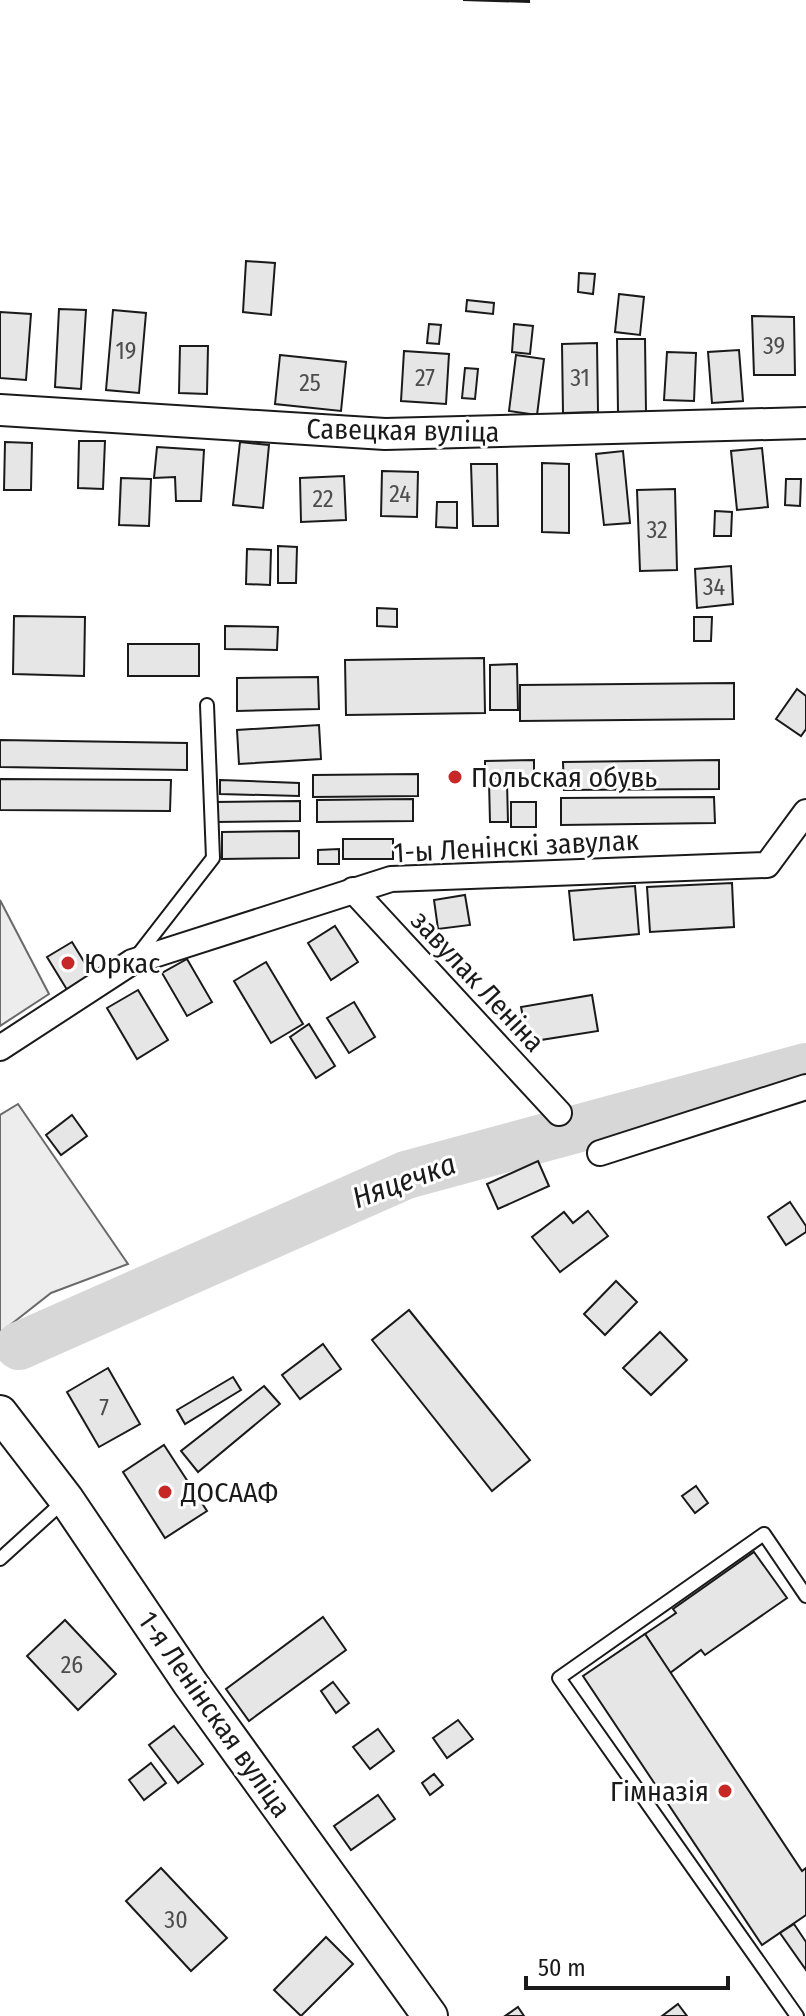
<svg xmlns="http://www.w3.org/2000/svg" width="806" height="2016" font-family="'Fira Sans Condensed',sans-serif">
	<style>
		.built { fill: #ededed; stroke: #6a6a6a; stroke-width: 2 }
		.lines { fill: none; stroke-linecap: round; stroke-linejoin: round }
		.river { stroke: #d7d7d7; stroke-width: 48 }
		.building { fill: #e6e6e6; stroke: #1a1a1a; stroke-width: 2 }
		.service-casing { stroke: #1a1a1a; stroke-width: 16 }
		.minor-casing { stroke: #1a1a1a; stroke-width: 28 }
		.tertiary-casing { stroke: #1a1a1a; stroke-width: 34 }
		.secondary-casing { stroke: #1a1a1a; stroke-width: 38 }
		.service { stroke: #fff; stroke-width: 12 }
		.minor { stroke: #fff; stroke-width: 24 }
		.tertiary { stroke: #fff; stroke-width: 30 }
		.secondary { stroke: #fff; stroke-width: 34 }
		.poi-dot { fill: #c62828; stroke: #fff; stroke-width: 3 }
		.labels { text-anchor: middle; stroke-width: 6; stroke-linejoin: round; paint-order: stroke }
		.number-label { font-size: 24px; fill: #4d4d4d }
		.street-label { font-size: 28px; fill: #1a1a1a; stroke: #fff }
		.poi-label { font-size: 28px; fill: #1a1a1a; stroke: #fff; text-anchor: start }
		.water-label { font-size: 30px; font-style: italic; fill: #1a1a1a; stroke: #fff }
	</style>
	<rect width="100%" height="100%" fill="#fff"/>
	<g class="built">
		<polygon points="0,900 49,994 0,1026"/>
		<polygon points="18,1104 128,1264 51,1293 0,1333 0,1115"/>
	</g>
	<g class="lines">
		<polyline class="river" points="19,1346 406,1175 806,1067"/>
	</g>
	<g class="building">
		<polygon points="463,0 529,0 529,2"/>
		<polygon points="246,261 275,263 271,315 243,312"/>
		<polygon points="579,273 595,274 593,294 578,292"/>
		<polygon points="619,294 644,297 640,335 615,332"/>
		<polygon points="467,300 494,303 493,314 466,311"/>
		<polygon points="59,309 86,310 81,389 55,387"/>
		<polygon points="113,310 146,313 139,393 106,390"/>
		<polygon points="0,312 31,314 26,380 0,378"/>
		<polygon points="752,316 794,317 795,375 754,375"/>
		<polygon points="429,324 441,325 439,344 427,343"/>
		<polygon points="514,324 533,326 530,354 512,352"/>
		<polygon points="617,339 645,339 646,412 618,412"/>
		<polygon points="597,343 598,412 563,413 562,344"/>
		<polygon points="180,346 208,346 207,394 179,393"/>
		<polygon points="739,350 743,401 712,403 708,352"/>
		<polygon points="404,351 449,354 446,404 401,401"/>
		<polygon points="667,352 696,353 694,401 664,400"/>
		<polygon points="280,355 346,362 341,411 275,404"/>
		<polygon points="516,355 544,359 537,415 509,411"/>
		<polygon points="465,368 478,369 475,399 462,398"/>
		<polygon points="79,441 105,441 103,489 78,488"/>
		<polygon points="5,442 32,443 31,490 4,490"/>
		<polygon points="240,442 269,445 263,508 233,505"/>
		<polygon points="157,447 204,450 201,501 176,501 175,477 154,478"/>
		<polygon points="762,448 768,507 737,510 731,451"/>
		<polygon points="623,451 630,523 604,525 596,454"/>
		<polygon points="542,463 569,464 569,533 542,532"/>
		<polygon points="471,464 497,464 498,526 473,526"/>
		<polygon points="382,471 418,472 417,517 381,516"/>
		<polygon points="344,476 346,520 301,522 300,478"/>
		<polygon points="121,478 151,479 149,526 119,525"/>
		<polygon points="786,479 801,479 800,506 785,505"/>
		<polygon points="675,489 677,570 640,571 637,490"/>
		<polygon points="437,502 457,502 457,528 436,527"/>
		<polygon points="715,511 732,512 731,536 714,536"/>
		<polygon points="278,546 297,547 296,583 278,583"/>
		<polygon points="247,549 271,550 270,585 246,584"/>
		<polygon points="731,566 733,604 697,608 695,569"/>
		<polygon points="377,608 397,609 397,627 377,626"/>
		<polygon points="14,616 85,617 84,676 13,674"/>
		<polygon points="694,617 712,617 711,641 694,641"/>
		<polygon points="225,626 278,627 277,650 225,649"/>
		<rect x="128" y="644" width="71" height="32"/>
		<polygon points="484,658 485,713 346,715 345,660"/>
		<polygon points="517,664 518,710 490,710 490,665"/>
		<polygon points="318,677 319,709 237,711 237,678"/>
		<polygon points="734,683 734,719 520,721 520,685"/>
		<polygon points="797,689 806,696 806,729 801,736 776,719"/>
		<polygon points="319,725 321,759 239,764 237,730"/>
		<polygon points="0,740 187,743 187,770 0,767"/>
		<polygon points="534,760 534,778 485,778 485,761"/>
		<polygon points="719,760 719,789 564,790 563,762"/>
		<polygon points="418,774 418,796 313,797 313,775"/>
		<polygon points="0,779 171,780 170,811 0,810"/>
		<polygon points="220,780 299,783 299,796 220,794"/>
		<polygon points="489,782 507,782 508,822 490,822"/>
		<polygon points="714,797 715,823 561,825 561,798"/>
		<polygon points="413,799 413,821 317,822 317,800"/>
		<polygon points="300,801 300,821 215,822 215,802"/>
		<rect x="511" y="802" width="25" height="25"/>
		<polygon points="299,831 299,858 222,859 222,832"/>
		<rect x="343" y="839" width="50" height="20"/>
		<polygon points="339,849 339,864 318,864 318,850"/>
		<polygon points="732,883 734,927 650,932 647,887"/>
		<polygon points="635,886 639,934 574,940 569,891"/>
		<polygon points="465,895 470,925 438,929 434,900"/>
		<polygon points="335,926 358,962 331,980 308,943"/>
		<polygon points="72,942 94,978 69,993 47,957"/>
		<polygon points="187,959 212,1002 187,1016 162,973"/>
		<polygon points="266,962 303,1024 271,1043 234,981"/>
		<polygon points="138,990 168,1040 137,1059 107,1008"/>
		<polygon points="592,995 598,1031 528,1042 521,1007"/>
		<polygon points="354,1002 375,1037 349,1053 327,1018"/>
		<polygon points="309,1024 335,1066 316,1078 290,1037"/>
		<polygon points="72,1115 87,1136 61,1155 46,1135"/>
		<polygon points="538,1161 549,1186 498,1209 487,1184"/>
		<polygon points="790,1202 806,1226 806,1232 786,1245 768,1217"/>
		<polygon points="588,1211 608,1236 560,1272 532,1237 564,1212 573,1223"/>
		<polygon points="616,1281 637,1302 605,1335 584,1314"/>
		<polygon points="409,1310 530,1460 492,1491 372,1340"/>
		<polygon points="660,1332 687,1360 651,1395 623,1368"/>
		<polygon points="323,1344 341,1369 300,1399 282,1375"/>
		<polygon points="108,1368 140,1424 99,1447 67,1392"/>
		<polygon points="233,1377 241,1390 185,1424 177,1410"/>
		<polygon points="264,1386 280,1404 198,1472 181,1451"/>
		<polygon points="164,1445 207,1511 165,1538 123,1472"/>
		<polygon points="696,1486 708,1503 695,1513 682,1496"/>
		<polygon points="754,1552 787,1598 705,1655 701,1650 670,1673 645,1634 676,1613 673,1609"/>
		<polygon points="323,1617 346,1650 249,1721 226,1689"/>
		<polygon points="65,1620 116,1674 78,1710 27,1656"/>
		<polygon points="645,1634 802,1871 806,1868 806,1915 762,1945 583,1676"/>
		<polygon points="333,1682 349,1703 336,1713 321,1691"/>
		<polygon points="458,1720 473,1739 447,1758 433,1738"/>
		<polygon points="174,1726 203,1764 178,1783 149,1745"/>
		<polygon points="378,1729 394,1751 370,1769 353,1747"/>
		<polygon points="151,1763 166,1783 144,1800 129,1780"/>
		<polygon points="434,1774 443,1785 430,1795 422,1783"/>
		<polygon points="378,1795 395,1819 351,1850 334,1826"/>
		<polygon points="161,1868 227,1938 191,1971 126,1901"/>
		<polygon points="794,1924 806,1942 806,1970 780,1933"/>
		<polygon points="326,1937 353,1964 301,2016 274,1990"/>
		<polygon points="678,2004 687,2016 662,2016"/>
		<polygon points="518,2007 524,2016 505,2016"/>
	</g>
	<g class="lines">
		<defs>
			<g id="service">
				<polyline points="137,956 213,858 207,705"/>
				<polyline points="0,1559 64,1501"/>
				<polyline points="797,2016 559,1678 764,1534 806,1596"/>
			</g>
			<g id="minor">
				<polyline points="353,890 559,1113"/>
				<polyline points="0,1048 132,962 391,879 767,865 806,812"/>
				<polyline points="600,1153 806,1087"/>
			</g>
			<polyline id="tertiary" points="0,410 385,434 806,423"/>
			<polyline id="secondary" points="0,1413 66,1499 190,1683 430,2016"/>
		</defs>
		<use href="#service" class="service-casing"/>
		<use href="#minor" class="minor-casing"/>
		<use href="#tertiary" class="tertiary-casing"/>
		<use href="#secondary" class="secondary-casing"/>
		<use href="#service" class="service"/>
		<use href="#minor" class="minor"/>
		<use href="#tertiary" class="tertiary"/>
		<use href="#secondary" class="secondary"/>
	</g>
	<g class="poi-dot">
		<circle cx="455" cy="777" r="8"/>
		<circle cx="68" cy="963" r="8"/>
		<circle cx="165" cy="1492" r="8"/>
		<circle cx="725" cy="1791" r="8"/>
	</g>
	<g class="labels">
		<g class="number-label">
			<text x="774" y="354">39</text>
			<text x="126" y="359">19</text>
			<text x="425" y="386">27</text>
			<text x="580" y="386">31</text>
			<text x="310" y="391">25</text>
			<text x="400" y="502">24</text>
			<text x="323" y="507">22</text>
			<text x="657" y="538">32</text>
			<text x="714" y="595">34</text>
			<text x="104" y="1416">7</text>
			<text x="72" y="1673">26</text>
			<text x="176" y="1928">30</text>
		</g>
		<g class="street-label">
			<text transform="translate(403 430) rotate(1)" y="10">Савецкая вуліца</text>
			<text transform="translate(516 846) rotate(-3)" y="10">1-ы Ленінскі завулак</text>
			<text transform="translate(478 981) rotate(47)" y="10">завулак Леніна</text>
			<text transform="translate(215 1714) rotate(55)" y="10">1-я Ленінская вуліца</text>
		</g>
		<g class="poi-label">
			<text x="471" y="787">Польская обувь</text>
			<text x="84" y="973">Юркас</text>
			<text x="181" y="1502">ДОСААФ</text>
			<text x="709" y="1801" text-anchor="end">Гімназія</text>
		</g>
		<g class="water-label">
			<text transform="translate(404 1181) rotate(-20)" y="10">Няцечка</text>
		</g>
	</g>
	<path d="M526 1976v12h202v-12" fill="none" stroke="#1a1a1a" stroke-width="4"/>
	<text x="538" y="1976" font-size="24" fill="#1a1a1a" stroke="#ffffff" stroke-width="6" paint-order="stroke">50 m</text>
</svg>
